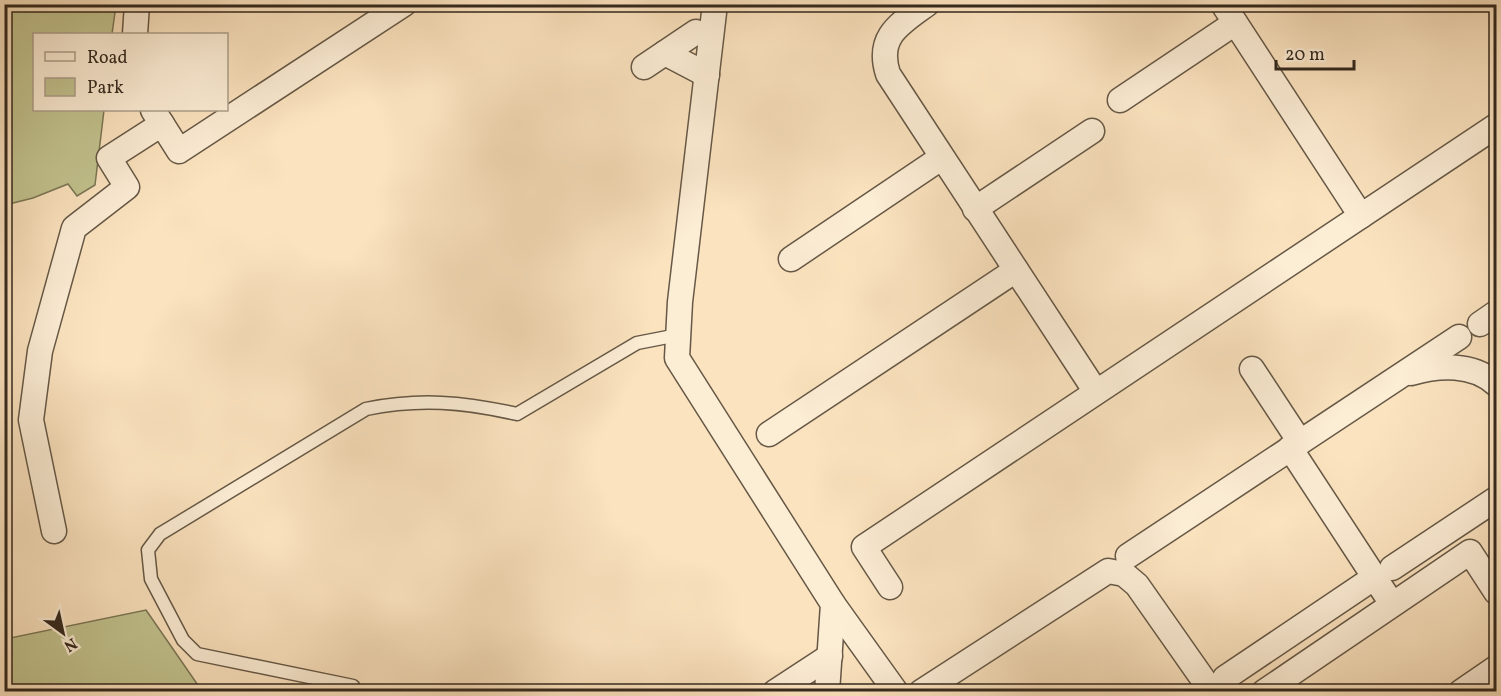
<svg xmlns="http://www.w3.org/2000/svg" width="1501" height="696" font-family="Vollkorn,serif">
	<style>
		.green { fill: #c2c38f; stroke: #7b7656; stroke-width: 1.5 }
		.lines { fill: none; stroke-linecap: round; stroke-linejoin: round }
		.service-casing { stroke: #665846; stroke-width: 15 }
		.minor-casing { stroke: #665846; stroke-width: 27 }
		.service { stroke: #fcedd5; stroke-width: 12 }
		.minor { stroke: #fcedd5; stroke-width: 24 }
	</style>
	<rect width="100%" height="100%" fill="#fbe3bf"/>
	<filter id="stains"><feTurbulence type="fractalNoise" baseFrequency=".00333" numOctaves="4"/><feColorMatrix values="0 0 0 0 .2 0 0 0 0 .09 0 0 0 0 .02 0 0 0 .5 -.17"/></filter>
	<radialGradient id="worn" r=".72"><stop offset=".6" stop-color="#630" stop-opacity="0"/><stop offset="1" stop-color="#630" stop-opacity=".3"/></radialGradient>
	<g class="green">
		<polygon points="4,5 116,5 112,34 34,34 34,110 104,110 95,185 77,196 68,184 33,198 5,205"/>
		<polygon points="146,610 202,691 5,691 5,639"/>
	</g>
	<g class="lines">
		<defs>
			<path id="service" d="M353,686L197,654L183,640L151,579L148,550L160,534L366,409C420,398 463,402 517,414L637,343L678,335"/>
			<g id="minor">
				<polyline points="715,4 680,302 677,358 833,604 827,692"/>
				<path d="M927,4C900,24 876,36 888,74L1096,392"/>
				<polyline points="1223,4 1361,216"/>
				<polyline points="135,34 137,4"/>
				<polyline points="665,53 707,75"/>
				<polyline points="644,67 696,32"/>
				<polyline points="1120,100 1235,23"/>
				<polyline points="153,110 179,151 404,4"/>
				<polyline points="975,209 1092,131"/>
				<polyline points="791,259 941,158"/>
				<polyline points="1480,324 1496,313"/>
				<polyline points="1252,369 1300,442"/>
				<path d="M1411,373C1439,365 1473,363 1496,384"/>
				<polyline points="769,434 1016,270"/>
				<polyline points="1290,448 1392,604"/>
				<polyline points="54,531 31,420 40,351 74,228 127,187 109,158 162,124"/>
				<polyline points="1128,556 1459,337"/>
				<polyline points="1392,568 1496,499"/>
				<polyline points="890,587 864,547 1496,126"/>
				<polyline points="833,604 896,692"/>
				<polyline points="1225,678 1375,577"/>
				<polyline points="775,692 830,656"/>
				<polyline points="921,692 1108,571 1124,574 1137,585 1212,692"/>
				<polyline points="1264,692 1470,552 1496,592"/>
				<polyline points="1461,692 1496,668"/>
			</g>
		</defs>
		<use href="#service" class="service-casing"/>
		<use href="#minor" class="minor-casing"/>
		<use href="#service" class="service"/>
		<use href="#minor" class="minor"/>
	</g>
	<rect width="1501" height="696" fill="none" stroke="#fbe3bf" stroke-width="24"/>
	<rect x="6" y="6" width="1489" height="684" fill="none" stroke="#34291e" stroke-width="3"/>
	<rect x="12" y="12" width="1477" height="672" fill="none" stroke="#34291e" stroke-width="1.5"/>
	<rect x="33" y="33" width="195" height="78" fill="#fcedd5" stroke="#ac9f8c" stroke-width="1.5"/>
	<rect x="45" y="52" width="30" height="9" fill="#fcedd5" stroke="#ac9f8c" stroke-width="1.5"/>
	<text x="87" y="63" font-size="18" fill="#34291e">Road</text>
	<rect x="45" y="78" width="30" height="18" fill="#c2c38f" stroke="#ac9f8c" stroke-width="1.5"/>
	<text x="87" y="93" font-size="18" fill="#34291e">Park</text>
	<g transform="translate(63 633) rotate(147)" stroke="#fcedd5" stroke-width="4.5" paint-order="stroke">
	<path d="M0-4.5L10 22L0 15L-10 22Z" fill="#34291e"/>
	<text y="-9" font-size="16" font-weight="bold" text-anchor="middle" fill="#34291e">N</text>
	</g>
	<path d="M1276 60v9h78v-9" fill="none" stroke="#34291e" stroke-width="3"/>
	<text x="1285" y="60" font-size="18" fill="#34291e" stroke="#fcedd5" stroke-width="4.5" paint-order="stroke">20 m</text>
	<rect width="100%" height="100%" filter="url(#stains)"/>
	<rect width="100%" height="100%" fill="url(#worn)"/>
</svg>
